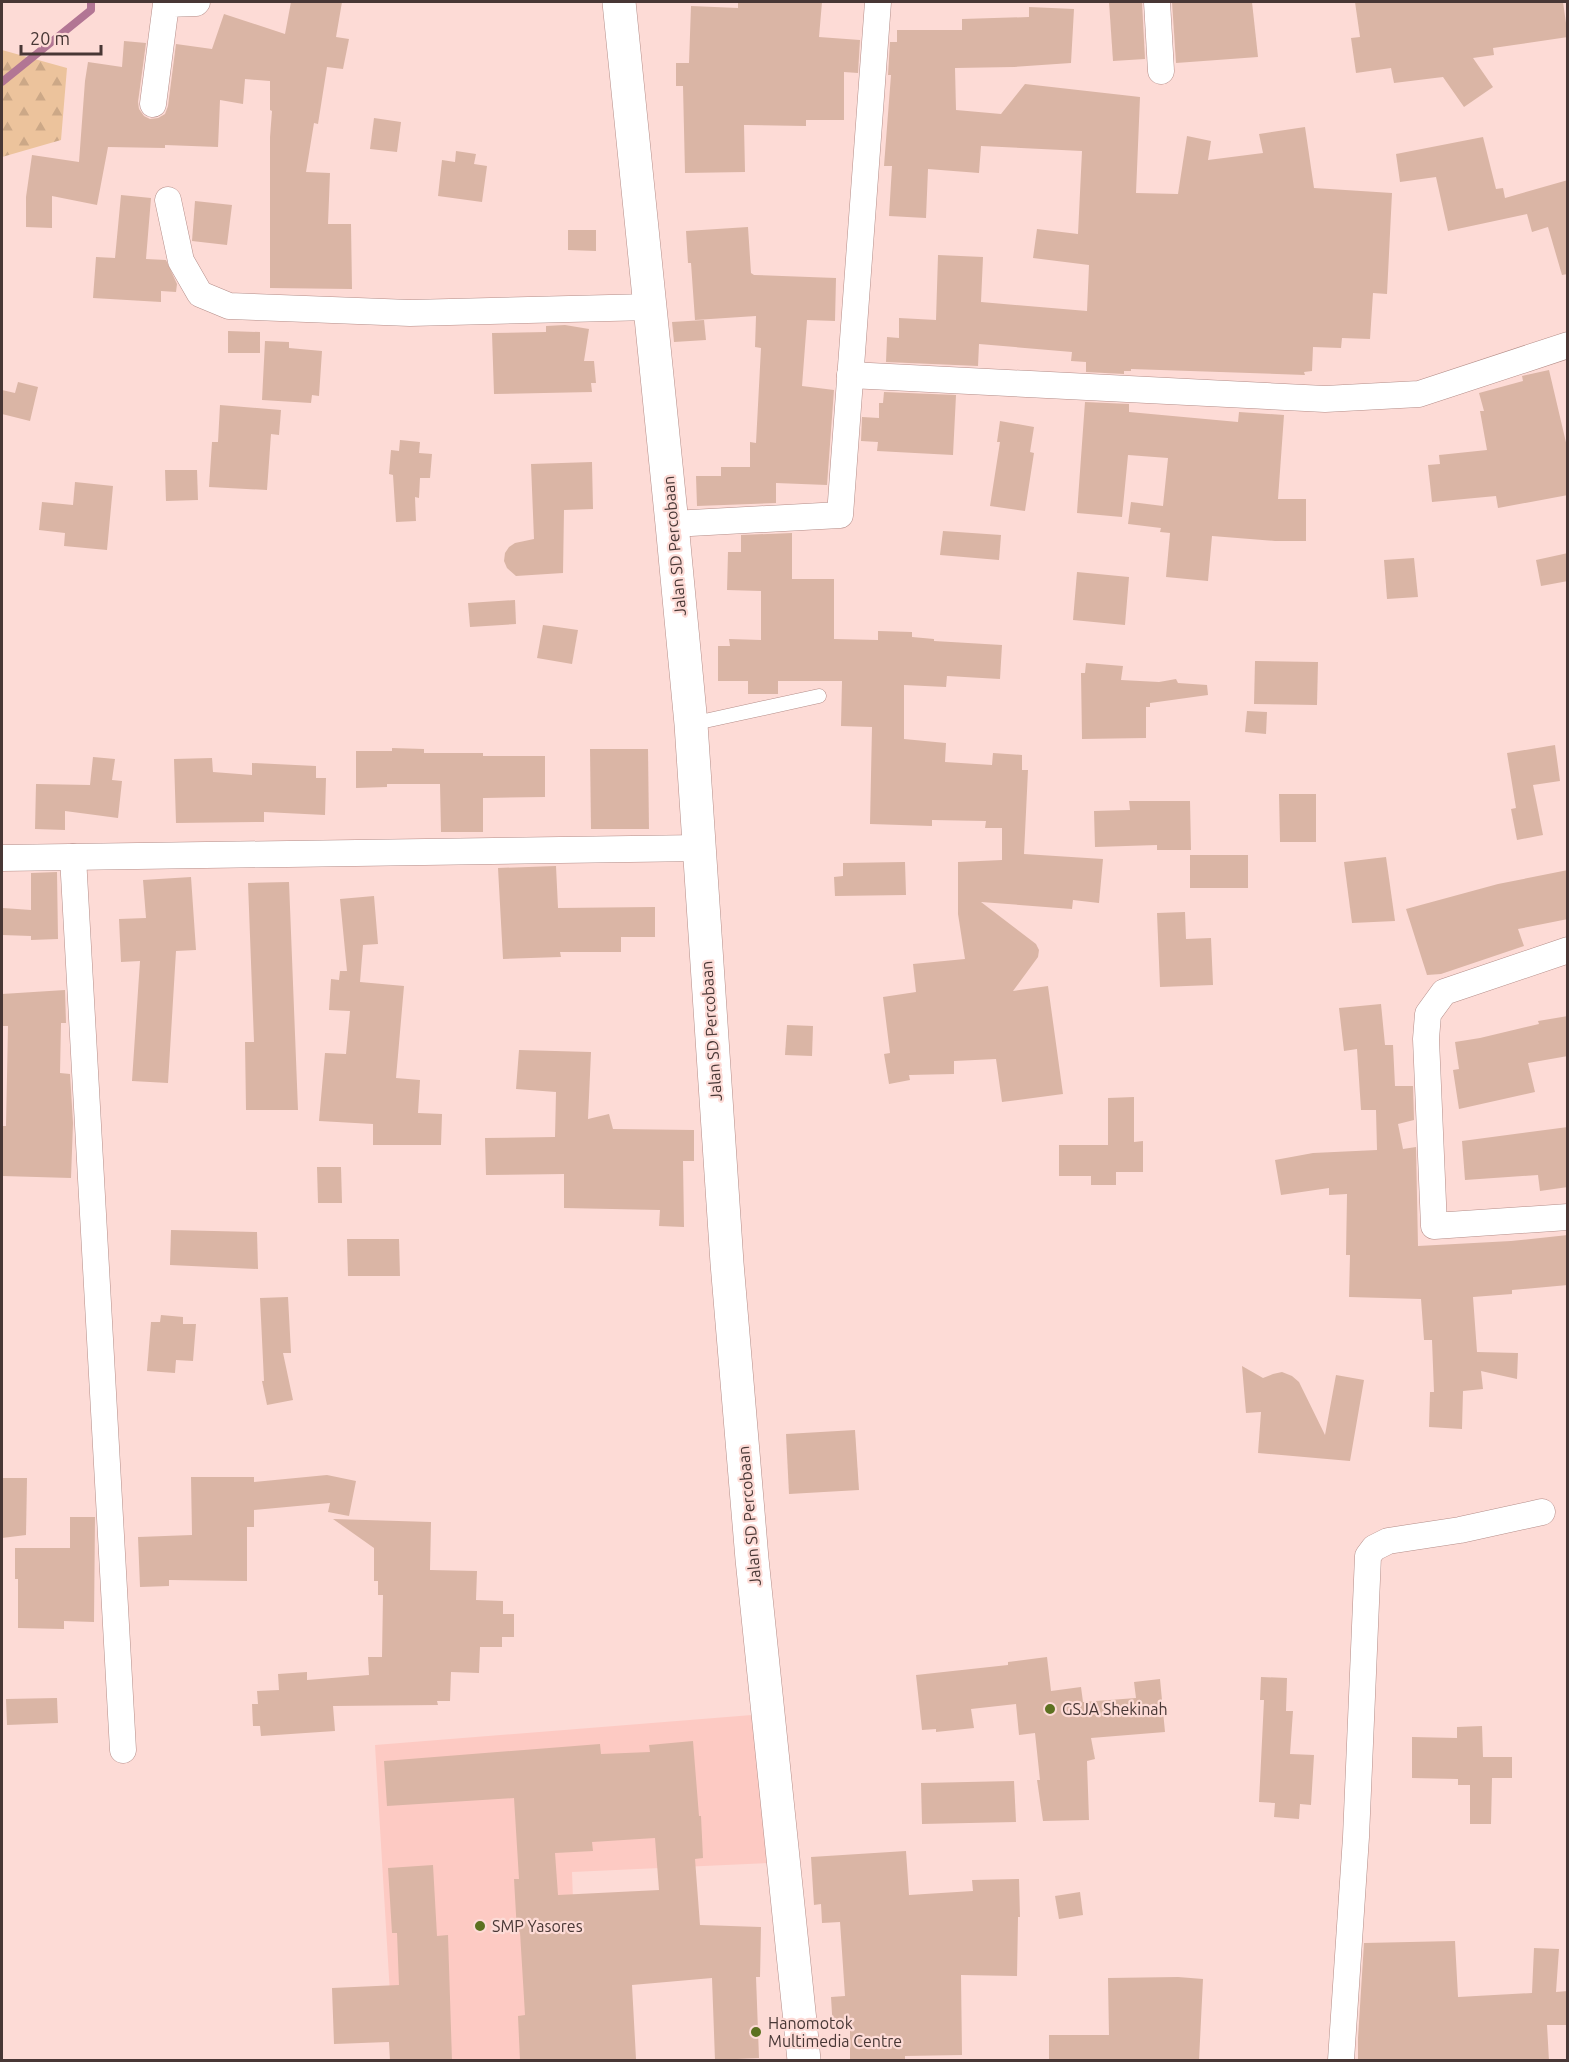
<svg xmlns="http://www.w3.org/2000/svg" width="1569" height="2062" font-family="Ubuntu,sans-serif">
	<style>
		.built { fill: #fdcac3 }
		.forest { fill: url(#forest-firs) }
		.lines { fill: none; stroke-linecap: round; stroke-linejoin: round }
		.stream { stroke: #b27694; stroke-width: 8 }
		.building { fill: #dab5a5; fill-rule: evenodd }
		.service-casing { stroke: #b48d88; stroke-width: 15 }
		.minor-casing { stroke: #b48d88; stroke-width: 27 }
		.tertiary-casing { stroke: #b48d88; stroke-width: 34 }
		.service { stroke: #fff; stroke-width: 14 }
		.minor { stroke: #fff; stroke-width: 26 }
		.tertiary { stroke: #fff; stroke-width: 33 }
		.poi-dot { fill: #5c7120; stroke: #fddbd6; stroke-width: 2 }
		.labels { text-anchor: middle; stroke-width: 4.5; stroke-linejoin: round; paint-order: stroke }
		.street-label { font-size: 16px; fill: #483735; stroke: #fddbd6 }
		.poi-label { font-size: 16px; fill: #483735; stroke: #fddbd6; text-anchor: start }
	</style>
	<defs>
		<pattern id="forest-firs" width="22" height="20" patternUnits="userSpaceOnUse" patternTransform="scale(1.5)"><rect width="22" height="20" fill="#ecc39c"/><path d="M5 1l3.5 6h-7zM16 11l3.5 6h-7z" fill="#cca887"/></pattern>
	</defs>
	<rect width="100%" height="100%" fill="#fddbd6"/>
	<polygon class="built" points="752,1715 768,1863 572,1872 576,1981 576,2060 394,2060 375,1745"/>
	<polygon class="forest" points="2,50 67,68 61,140 2,157"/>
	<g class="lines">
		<polyline class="stream" points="2,82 91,10 91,2"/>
	</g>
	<g class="building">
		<polygon points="291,2 342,2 336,37 349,39 343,69 327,67 318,124 314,123 306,172 330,173 328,224 351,224 352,289 270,288 270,137 272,111 270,110 270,81 245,79 243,104 220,100 218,147 165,145 165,148 108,147 97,205 52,196 52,228 26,227 26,197 32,155 79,162 85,81 88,62 122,67 124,41 146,43 138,102 139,109 144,116 150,119 158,118 165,114 168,106 176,44 212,49 224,14 285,34"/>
		<polygon points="738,2 822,2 819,37 860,40 858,73 844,72 844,120 806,120 806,126 744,125 745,172 685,173 683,86 676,86 676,63 689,63 691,6 738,8"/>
		<polygon points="1109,2 1142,2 1145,59 1113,61"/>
		<polygon points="1172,2 1252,2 1258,57 1176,63"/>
		<polygon points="1355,2 1563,2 1568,37 1493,48 1494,55 1473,58 1493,87 1464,107 1443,77 1394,83 1391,68 1356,73 1351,38 1360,37"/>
		<polygon points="1029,7 1074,9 1071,63 1014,67 955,68 956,110 1001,114 1025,84 1140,97 1136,193 1178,194 1187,136 1211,141 1208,160 1263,153 1259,134 1305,127 1314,188 1392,193 1387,294 1373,293 1370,339 1342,338 1341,348 1313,347 1312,371 1304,372 1305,375 1131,369 1131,371 1124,371 1124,374 1086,372 1086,362 1071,361 1072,352 979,344 978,366 886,362 887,337 899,338 899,318 936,320 938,255 983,257 981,302 1087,311 1089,265 1033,258 1037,229 1078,234 1082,151 981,146 979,173 928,169 926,218 889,216 892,166 884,166 891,75 888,75 890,42 897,42 897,30 962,30 962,19 1029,17"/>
		<polygon points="374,118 401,122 397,152 370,149"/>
		<polygon points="1483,137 1496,189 1503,188 1505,198 1568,180 1568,274 1562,275 1548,227 1532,232 1527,214 1448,231 1436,177 1400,182 1396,154"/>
		<polygon points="456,151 476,154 474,164 487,166 482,202 438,196 442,160 455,162"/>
		<polygon points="121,195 151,198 146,259 166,260 177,284 176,292 161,291 161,302 93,298 96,257 115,258"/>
		<polygon points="195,201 232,205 227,245 192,241"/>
		<polygon points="748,227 751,273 754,275 836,278 835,321 807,320 802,386 834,390 827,485 776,483 776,503 697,506 696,476 721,476 721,467 750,467 750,442 756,443 761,348 755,347 756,316 695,320 691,263 688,263 686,231"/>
		<polygon points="568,230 596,230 596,251 568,250"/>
		<polygon points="704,320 706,340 674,342 672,322"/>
		<polygon points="565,325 589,329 584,361 594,361 596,383 591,383 592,392 494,394 492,333 546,332 546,326"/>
		<polygon points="228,331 260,332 260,353 228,353"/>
		<polygon points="265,341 289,342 289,348 322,351 319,396 312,395 311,403 262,400"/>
		<polygon points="1549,370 1568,451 1568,495 1498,508 1496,496 1432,502 1428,465 1440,464 1439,455 1487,450 1480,411 1484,411 1479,393 1523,381 1522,376"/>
		<polygon points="18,382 38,387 30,421 2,414 2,390 15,393"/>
		<polygon points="884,392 956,395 953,455 877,451 878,442 861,441 862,417 879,418 879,403 883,403"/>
		<polygon points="1085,402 1129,404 1129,412 1238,422 1239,412 1284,415 1278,499 1306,499 1306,541 1275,541 1212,536 1208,581 1166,577 1170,533 1160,532 1161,528 1128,524 1131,502 1163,506 1168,458 1128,455 1122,517 1077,513"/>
		<polygon points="220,405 281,410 279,435 271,434 267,490 209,487 212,442 218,442"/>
		<polygon points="1000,421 1034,427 1030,452 1034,453 1025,511 990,506 1000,442 997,442"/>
		<polygon points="400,440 420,442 419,453 432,454 430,478 420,478 419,498 415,497 416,521 396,522 393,475 389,474 391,450 399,451"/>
		<polygon points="592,462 593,509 564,510 563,573 516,576 507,568 504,561 505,553 509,547 515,543 534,539 531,464"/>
		<polygon points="165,470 197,470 198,500 166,501"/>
		<polygon points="75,482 113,486 107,550 64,546 65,533 39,530 42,502 73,505"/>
		<polygon points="943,531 1001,535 999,560 940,555"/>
		<polygon points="792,533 792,579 834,579 834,639 878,640 878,631 912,632 912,637 934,639 934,641 1002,645 1000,679 947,676 946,687 904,685 904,739 946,743 945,762 992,765 993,753 1022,755 1022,770 1028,770 1024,854 1103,859 1099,903 1073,900 1072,909 981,902 1036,944 1039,950 1038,957 1013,991 1048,986 1063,1094 1002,1102 996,1059 954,1061 954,1074 909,1075 910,1080 889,1084 884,1054 890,1053 883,997 916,992 913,964 965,959 958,914 958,862 1002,860 1002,828 985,828 986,821 932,820 932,826 870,824 872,727 841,726 842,681 778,681 778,694 748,694 748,681 718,681 718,646 730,646 729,639 761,640 761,591 727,590 728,552 741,552 741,535"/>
		<polygon points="1568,553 1568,581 1541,586 1536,560"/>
		<polygon points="1414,558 1418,597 1387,599 1384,560"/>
		<polygon points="1077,572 1129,577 1125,625 1073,620"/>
		<polygon points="515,600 516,624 470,627 468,603"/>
		<polygon points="543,625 578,630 572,664 537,658"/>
		<polygon points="1255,661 1318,662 1317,705 1254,704"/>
		<polygon points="1086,663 1123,666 1121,680 1159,682 1176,679 1178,683 1207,685 1208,695 1150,703 1150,707 1146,707 1146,738 1082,739 1081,673 1085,673"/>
		<polygon points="1247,711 1267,712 1266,734 1245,732"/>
		<polygon points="1555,745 1560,781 1533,785 1543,835 1517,840 1511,809 1516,808 1507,753"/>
		<polygon points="392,748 424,749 424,753 483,753 483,756 545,756 545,797 483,798 483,832 441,832 440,784 387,784 387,787 356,788 356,751 392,751"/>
		<polygon points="590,749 648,749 649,829 591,829"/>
		<polygon points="93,757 115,759 112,780 122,781 118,818 65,811 65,830 35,829 36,784 90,785"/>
		<polygon points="212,758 213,772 252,775 252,763 316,766 316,778 326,778 325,815 264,812 264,822 176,823 174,759"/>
		<polygon points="1279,794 1316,794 1316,842 1280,842"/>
		<polygon points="1129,801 1190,801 1191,850 1157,850 1157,845 1095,847 1094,811 1130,810"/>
		<rect x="1190" y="855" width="58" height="33"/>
		<polygon points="1386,857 1395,921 1352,923 1344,862"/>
		<polygon points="905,862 906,895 835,896 834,877 843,876 843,863"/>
		<polygon points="556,866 558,908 655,907 655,937 621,937 621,952 560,952 561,957 503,959 498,868"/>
		<polygon points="1568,870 1568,919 1518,929 1524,946 1441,974 1427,975 1406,909 1498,884"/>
		<polygon points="57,872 58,939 31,940 31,936 2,935 3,908 31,910 31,873"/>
		<polygon points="191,877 196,950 176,951 168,1083 132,1081 140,961 121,962 119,919 146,918 143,880"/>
		<polygon points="289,882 298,1110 246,1110 245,1042 254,1042 248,883"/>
		<polygon points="374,896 378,944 363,945 360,982 404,986 396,1078 420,1080 418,1113 442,1114 441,1145 373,1145 373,1124 319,1121 325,1053 346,1054 350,1011 329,1010 331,979 339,980 340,971 347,971 340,899"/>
		<polygon points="1185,912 1186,939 1211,938 1213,985 1160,987 1157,913"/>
		<polygon points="65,990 66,1023 61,1023 60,1073 70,1074 73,1123 71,1178 2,1176 2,1126 6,1126 8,1026 2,1026 2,994"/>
		<polygon points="1381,1004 1385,1045 1393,1045 1395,1086 1413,1086 1414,1120 1398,1124 1403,1149 1416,1147 1418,1246 1511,1241 1568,1235 1568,1285 1512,1290 1512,1294 1473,1297 1477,1352 1518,1353 1517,1379 1481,1371 1483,1389 1463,1391 1462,1429 1429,1427 1430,1392 1434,1392 1432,1340 1424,1340 1421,1299 1349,1297 1350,1255 1346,1255 1347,1194 1329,1195 1329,1188 1281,1195 1275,1160 1313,1153 1377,1150 1376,1110 1361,1110 1357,1049 1344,1051 1339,1008"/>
		<polygon points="1568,1016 1568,1056 1528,1063 1535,1092 1459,1109 1453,1070 1459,1069 1455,1042 1480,1038 1539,1024 1538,1021"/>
		<polygon points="787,1025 813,1026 812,1056 785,1055"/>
		<polygon points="519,1050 591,1052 588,1119 609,1114 613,1129 694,1130 694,1161 683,1161 684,1227 659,1226 660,1210 564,1208 564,1174 486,1175 485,1138 555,1137 556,1092 516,1089"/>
		<polygon points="1134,1097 1134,1142 1143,1141 1143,1172 1116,1172 1116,1185 1091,1185 1091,1176 1059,1176 1059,1145 1108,1145 1108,1098"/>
		<polygon points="1568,1127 1568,1187 1540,1191 1538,1175 1465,1180 1462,1141"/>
		<polygon points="317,1167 341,1167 342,1203 318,1203"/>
		<polygon points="171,1230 257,1232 258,1269 170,1265"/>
		<polygon points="347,1239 399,1239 400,1276 348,1276"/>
		<polygon points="288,1297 291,1353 283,1353 293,1400 267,1405 262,1381 264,1381 260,1298"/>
		<polygon points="161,1315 183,1317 183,1324 196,1324 193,1361 176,1360 175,1373 147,1371 151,1322 160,1322"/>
		<polygon points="1242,1366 1263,1378 1273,1374 1282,1372 1292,1376 1299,1382 1325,1435 1336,1375 1364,1380 1350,1461 1258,1453 1261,1412 1246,1413"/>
		<polygon points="855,1430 859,1490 789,1494 786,1434"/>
		<polygon points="327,1475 356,1481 349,1516 328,1512 330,1503 254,1510 254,1527 247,1527 247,1581 169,1580 169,1586 140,1587 138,1537 192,1535 191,1477 254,1477 254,1482"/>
		<polygon points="2,1478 27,1478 26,1535 2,1538"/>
		<polygon points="70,1517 95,1517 94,1622 64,1621 64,1629 18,1628 18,1579 15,1579 15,1548 70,1548"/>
		<polygon points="333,1519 431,1522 430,1570 477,1571 476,1600 503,1601 503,1614 514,1614 514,1637 502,1637 502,1647 480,1647 479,1673 451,1672 450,1701 437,1701 438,1705 333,1706 335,1731 261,1736 260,1726 253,1726 252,1704 258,1704 257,1691 279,1690 278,1674 307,1672 307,1680 369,1675 368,1657 382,1657 383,1595 378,1595 378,1581 374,1581 374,1548"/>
		<polygon points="1047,1657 1051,1691 1081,1687 1083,1702 1136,1698 1134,1682 1160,1679 1165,1732 1091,1738 1095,1759 1087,1761 1089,1820 1043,1821 1037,1780 1040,1780 1035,1733 1019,1735 1016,1704 971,1709 974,1728 936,1732 936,1729 922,1730 916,1675 1008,1665 1008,1662"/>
		<polygon points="1261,1677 1287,1678 1286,1711 1293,1711 1290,1754 1314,1755 1311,1805 1300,1804 1299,1819 1274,1817 1275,1803 1259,1802 1264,1700 1260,1700"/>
		<polygon points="57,1698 58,1723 7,1725 6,1699"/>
		<polygon points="1482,1726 1483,1757 1512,1757 1512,1778 1492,1778 1491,1824 1470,1824 1470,1785 1458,1785 1458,1779 1412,1778 1412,1737 1457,1738 1457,1727"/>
		<path d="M693,1741L699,1816H701L703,1858L695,1859L700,1925L761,1927L760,1977H756L759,2058L715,2060L712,1978L632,1985L636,2059L520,2061L518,2016L525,2015L520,1932H517L514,1879H519L514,1798L387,1806L384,1761L600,1744L601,1754L650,1752L649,1745ZM655,1838L659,1890L558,1895L555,1853L593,1851L592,1842Z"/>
		<polygon points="1014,1781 1016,1822 922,1824 921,1783"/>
		<polygon points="906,1851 909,1895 973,1891 972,1880 1019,1879 1020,1917 1018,1917 1017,1976 961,1975 962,2055 905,2056 905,2061 850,2061 850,2030 833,2030 831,1997 845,1996 840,1922 822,1923 821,1904 814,1905 811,1857"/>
		<polygon points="433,1865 437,1936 448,1935 452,2061 390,2061 389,2042 334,2044 332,1988 399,1985 397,1933 392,1933 388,1868"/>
		<polygon points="1080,1892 1083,1915 1059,1919 1055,1896"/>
		<polygon points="1455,1941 1458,1997 1532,1993 1534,1948 1559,1949 1556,1992 1568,1991 1568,2025 1547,2025 1549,2061 1358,2061 1358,2038 1364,1943"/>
		<polygon points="1178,1977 1203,1979 1199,2061 1049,2061 1049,2035 1109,2035 1108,1978"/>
	</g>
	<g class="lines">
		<defs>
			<polyline id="service" points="691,724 819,696"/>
			<g id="minor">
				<polyline points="1157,2 1161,71"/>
				<polyline points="153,104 166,4 196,3 197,2"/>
				<polyline points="168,200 181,261 200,294 229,306 410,313 650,307"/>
				<polyline points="850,375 1325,399 1419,394 1568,345"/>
				<polyline points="672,524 840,515 878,2"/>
				<polyline points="73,857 123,1750"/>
				<polyline points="2,858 700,848"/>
				<polyline points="1568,950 1444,992 1428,1014 1426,1039 1434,1226 1568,1217"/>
				<polyline points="1341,2060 1356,1837 1368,1556 1374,1548 1388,1541 1460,1530 1542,1512"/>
			</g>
			<polyline id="tertiary" points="619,2 672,524 691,724 727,1263 752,1559 804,2060"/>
		</defs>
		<use href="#service" class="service-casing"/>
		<use href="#minor" class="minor-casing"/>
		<use href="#tertiary" class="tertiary-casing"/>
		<use href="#service" class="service"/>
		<use href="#minor" class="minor"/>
		<use href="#tertiary" class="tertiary"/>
	</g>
	<g class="poi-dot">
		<circle cx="1050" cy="1709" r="6"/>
		<circle cx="480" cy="1926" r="6"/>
		<circle cx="756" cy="2032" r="6"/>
	</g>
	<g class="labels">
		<g class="street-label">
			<text transform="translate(674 546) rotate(-95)" y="6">Jalan SD Percobaan</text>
			<text transform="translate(711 1031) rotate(-94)" y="6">Jalan SD Percobaan</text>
			<text transform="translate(749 1516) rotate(-95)" y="6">Jalan SD Percobaan</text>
		</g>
		<g class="poi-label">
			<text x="1062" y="1715">GSJA Shekinah</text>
			<text x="492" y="1932">SMP Yasores</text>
			<text x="768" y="2029">Hanomotok<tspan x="768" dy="18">Multimedia Centre</tspan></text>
		</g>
	</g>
	<rect width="1569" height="2062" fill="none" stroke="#483735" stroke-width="6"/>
	<path d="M21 45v9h80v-9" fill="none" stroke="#483735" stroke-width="3"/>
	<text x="30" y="45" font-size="18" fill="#483735" stroke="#fddbd6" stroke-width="4.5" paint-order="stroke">20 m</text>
</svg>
